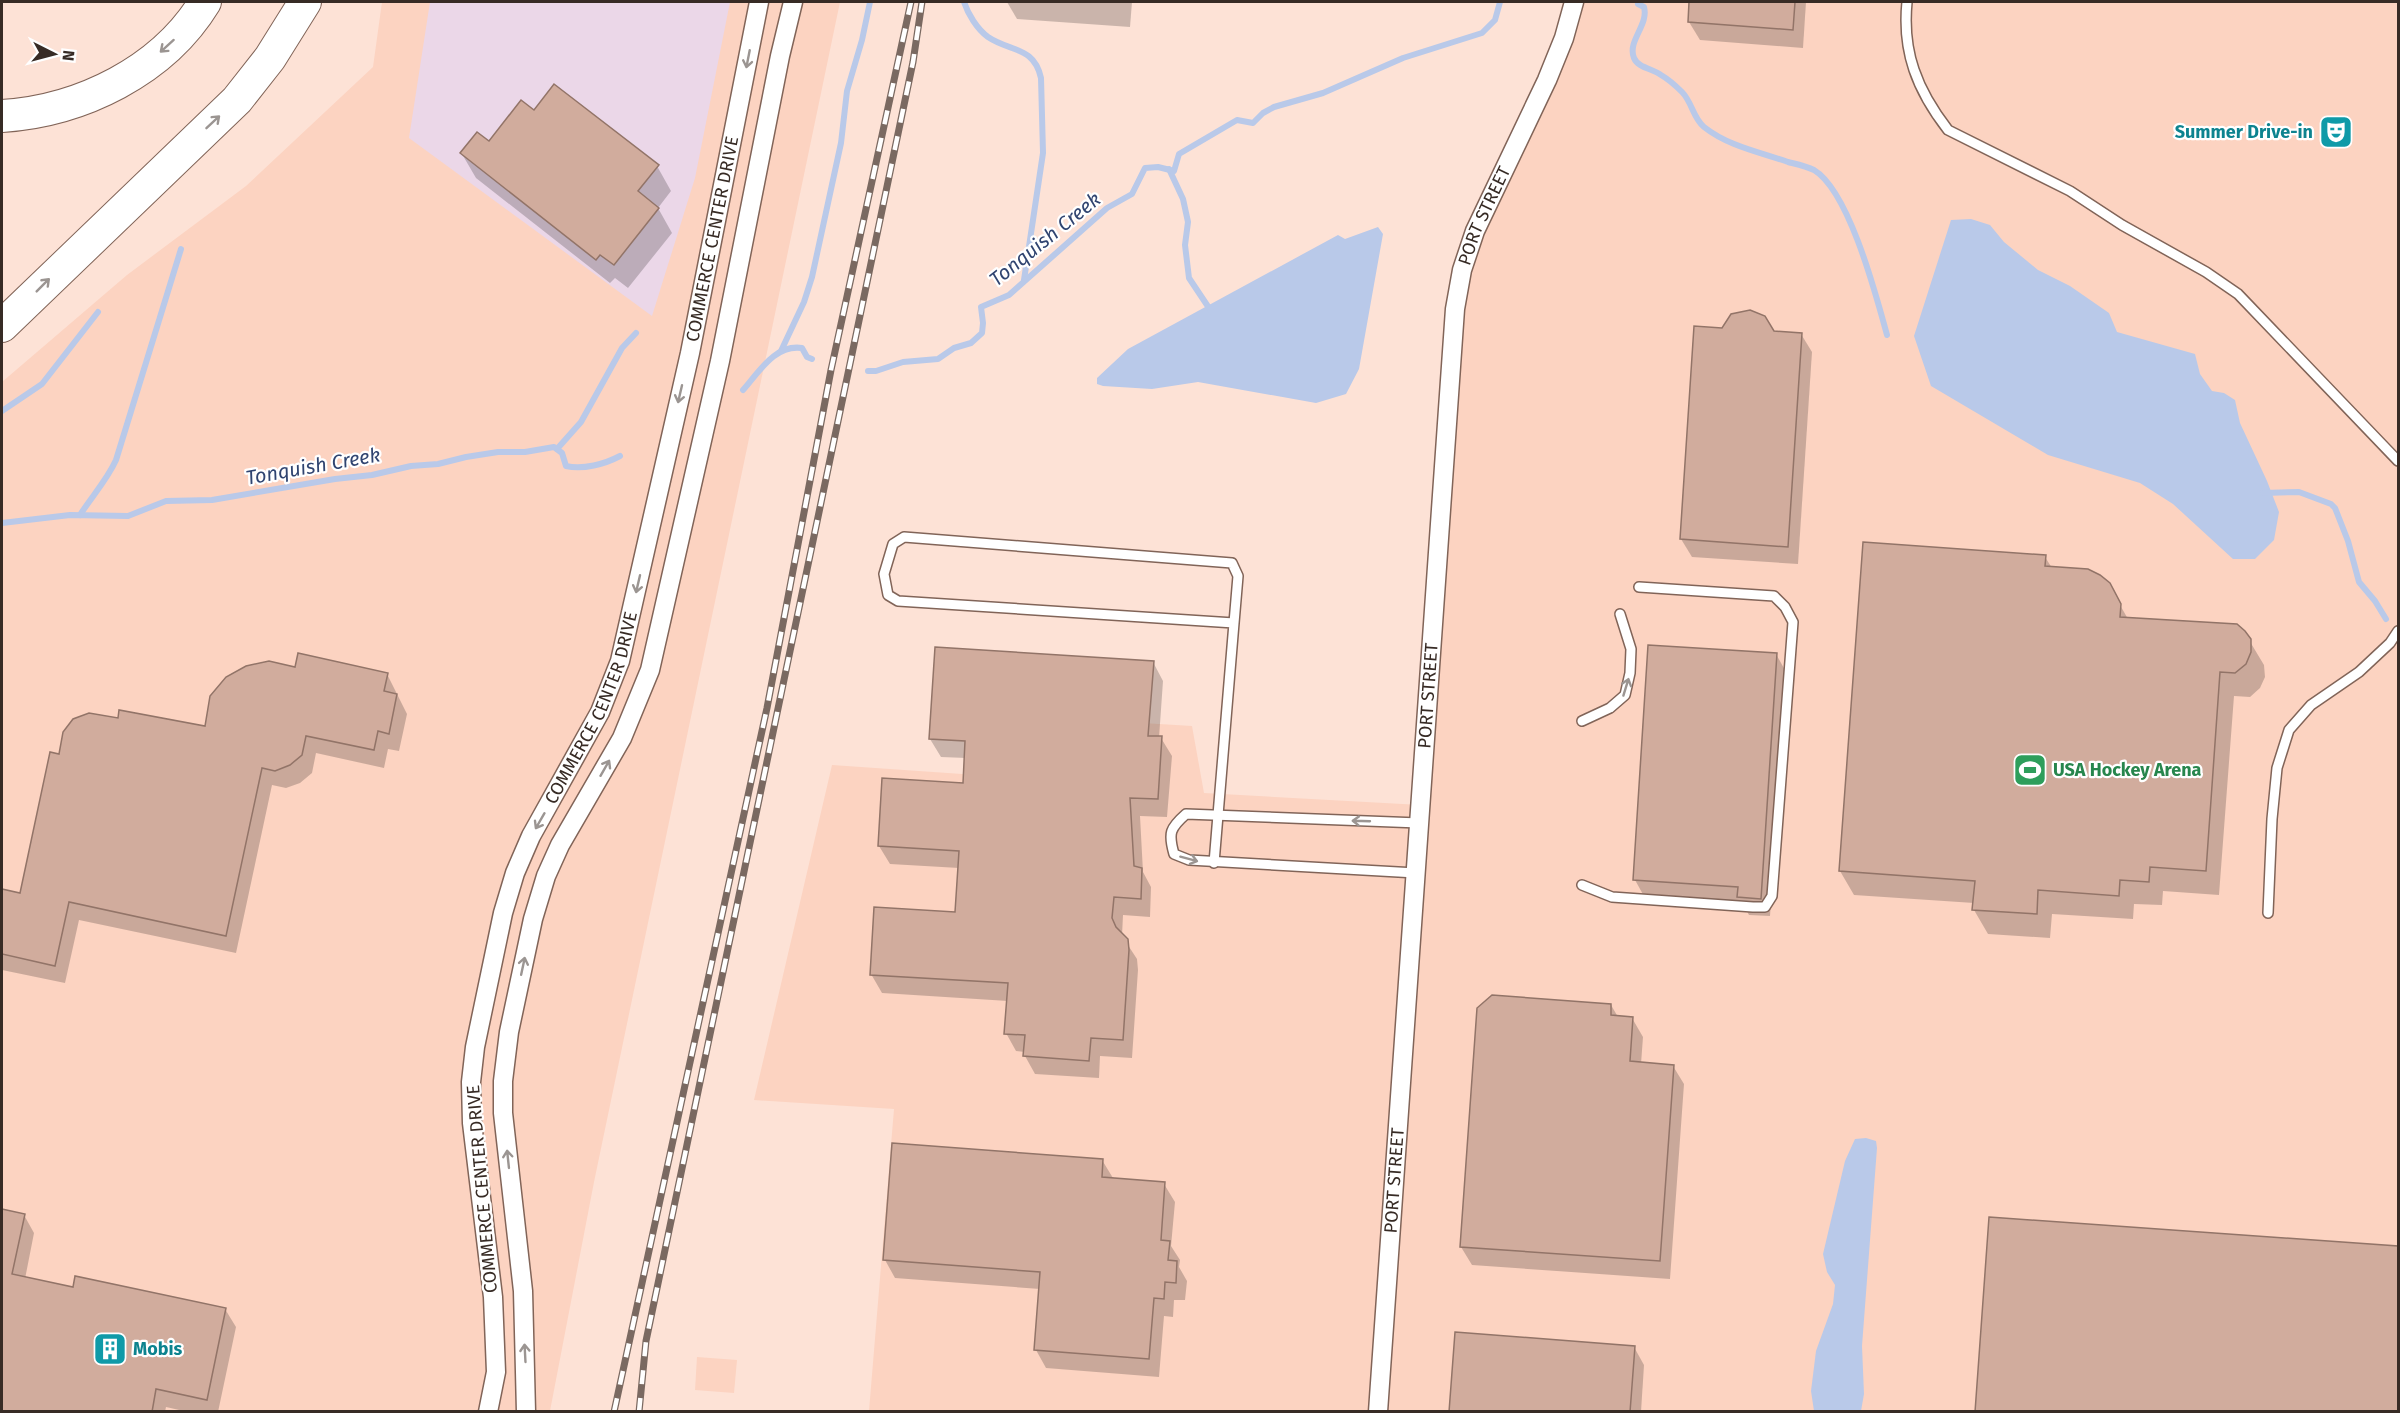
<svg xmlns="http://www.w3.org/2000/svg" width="2400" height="1413" font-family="'Fira Sans',sans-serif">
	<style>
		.built { fill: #fcd3c1 }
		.medical { fill: #ebd7e8 }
		.water { fill: #b9c9e9 }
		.shadow { fill: #0003 }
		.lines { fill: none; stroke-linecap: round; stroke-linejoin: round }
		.stream { stroke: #b9c9e9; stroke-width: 6 }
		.building { fill: #d1ac9d; stroke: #927468; stroke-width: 1.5 }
		.lane-casing { stroke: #816458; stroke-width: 12 }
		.street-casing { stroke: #816458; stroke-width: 21 }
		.highway-casing { stroke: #816458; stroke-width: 34 }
		.lane { stroke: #fff; stroke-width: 9 }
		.street { stroke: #fff; stroke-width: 18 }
		.highway { stroke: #fff; stroke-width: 32 }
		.rail-casing { stroke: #7a6961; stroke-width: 7 }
		.rail { stroke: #fff; stroke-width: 4.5; stroke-dasharray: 14; stroke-linecap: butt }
		.oneway { stroke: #9b9592 }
		.labels { text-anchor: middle; stroke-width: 4.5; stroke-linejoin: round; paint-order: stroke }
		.culture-label { font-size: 18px; font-weight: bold; fill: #0d838f; stroke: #fff; text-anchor: end }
		.street-label { font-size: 18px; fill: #372b25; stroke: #fff }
		.leisure-label { font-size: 18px; font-weight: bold; fill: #27864d; stroke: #fff; text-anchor: start }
		.water-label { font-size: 20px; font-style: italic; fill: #304470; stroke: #fff }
	</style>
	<rect width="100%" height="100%" fill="#fde2d6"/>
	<g class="built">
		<polygon points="382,2 840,2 594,1182 550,1411 2,1411 2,382 127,275 246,186 373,67"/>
		<polygon points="1574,2 2398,2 2398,1411 869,1411 894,1109 754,1100 832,765 991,776 996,714 1192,726 1204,793 1421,805 1462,270"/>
		<polygon points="697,1357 737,1360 734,1393 695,1390"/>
	</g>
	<polygon class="medical" points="430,2 730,2 695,178 652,316 409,138"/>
	<g class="water">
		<polygon points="1971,219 1990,225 2004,242 2038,270 2070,286 2109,313 2117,332 2195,354 2200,374 2212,391 2224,393 2235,400 2240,423 2267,481 2279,512 2274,540 2255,559 2233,559 2173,504 2140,483 2048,455 1931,386 1914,336 1951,220"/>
		<polygon points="1378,227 1383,234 1359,369 1346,394 1316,403 1198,382 1152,389 1103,386 1097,384 1097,378 1128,349 1338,235 1345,239"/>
		<polygon points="1866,1138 1876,1141 1877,1148 1862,1346 1864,1394 1861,1411 1814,1411 1811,1391 1816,1351 1833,1304 1835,1285 1827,1272 1823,1254 1845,1161 1855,1139"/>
	</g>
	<g class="shadow">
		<polygon points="1007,2 1132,2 1130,27 1017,19"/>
		<polygon points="1691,2 1806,2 1803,48 1700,40 1689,22"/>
		<polygon points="534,112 657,166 671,191 658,208 672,233 628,288 615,278 610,283 476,178 462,154 489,143"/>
		<polygon points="1774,332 1801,334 1812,352 1798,564 1692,557 1681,539"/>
		<polygon points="2045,557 2052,568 2108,584 2128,619 2249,640 2264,665 2265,677 2260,688 2250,697 2234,696 2219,895 2163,891 2162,905 2134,904 2133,919 2052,914 2050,938 1988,934 1974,910 1974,903 1854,895 1840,871"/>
		<polygon points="1776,654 1786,672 1770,916 1749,915 1743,904 1645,898 1635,880"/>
		<polygon points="1153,662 1163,681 1159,738 1161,738 1172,756 1167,817 1140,816 1143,872 1151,887 1150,917 1123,915 1122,936 1137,959 1138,970 1132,1058 1100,1056 1099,1078 1035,1074 1025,1056 1025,1052 1016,1051 1006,1033 1008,1001 882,993 871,974 956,914 959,868 890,864 879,846 964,785 966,758 941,757 930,739"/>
		<polygon points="296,669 387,674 407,714 399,751 388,749 384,768 316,753 312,773 300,783 286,788 272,785 236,953 79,920 65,983 2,970 2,890 22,895 60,756 119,720 206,728"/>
		<polygon points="1611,1005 1618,1017 1632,1018 1643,1037 1641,1064 1673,1066 1684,1084 1670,1279 1472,1265 1461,1247"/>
		<polygon points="1102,1160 1113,1178 1164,1184 1175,1202 1171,1246 1180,1260 1179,1267 1187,1281 1185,1300 1174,1300 1173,1317 1164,1316 1159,1377 1046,1368 1036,1350 1040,1289 895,1278 885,1260"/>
		<polygon points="2,1210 24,1215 34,1233 25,1279 74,1289 225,1309 236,1327 218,1412 188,1412 166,1407 165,1412 2,1412"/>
		<polygon points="1990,1218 2398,1247 2398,1412 1977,1412"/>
		<polygon points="1634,1347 1644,1365 1641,1412 1450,1412"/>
	</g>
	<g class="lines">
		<g class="stream">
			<path d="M964,2C968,14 977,29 988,37C1010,52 1034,46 1041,78L1043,153L1024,280"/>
			<path d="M1638,4L1644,7C1649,25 1627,41 1634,58C1638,68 1654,69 1661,75C1668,79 1676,86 1682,92C1692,102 1693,118 1704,127C1728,146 1759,152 1788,162C1796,164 1806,166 1814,170C1849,191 1876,295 1887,335"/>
			<polyline points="1169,169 1183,199 1188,222 1185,245 1189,278 1211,311"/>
			<polyline points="781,351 804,302 812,277 841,143 847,91 862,40 870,2"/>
			<polyline points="868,371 876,371 903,362 938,359 954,348 971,343 982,333 983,323 981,307 1009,295 1107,208 1132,194 1145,168 1158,167 1174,171 1179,154 1237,120 1253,123 1263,113 1274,107 1323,93 1403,58 1482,33 1495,20 1500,2"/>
			<path d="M743,390C759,372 775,344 802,348L807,357L812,359"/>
			<polyline points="2,411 42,384 98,312"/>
			<polyline points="557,449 581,422 622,348 636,333"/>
			<polyline points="2263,493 2299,492 2331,504 2335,508 2348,541 2359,582 2375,601 2386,619"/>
			<path d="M80,515C92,496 107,480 116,460L181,249"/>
			<path d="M2,523L70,515L128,516L166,501L212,500L335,479L372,475L411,466L438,464L466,457L498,452H525L554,447L562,453L566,466C583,470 605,464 620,456"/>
		</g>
	</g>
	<g class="building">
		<polygon points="1689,2 1795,2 1793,30 1688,22"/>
		<polygon points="554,84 659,165 638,191 659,208 614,265 600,255 596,260 460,153 477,132 489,141 521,100 534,110"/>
		<polygon points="1750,310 1765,316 1774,331 1802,333 1788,547 1680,539 1694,326 1722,328 1731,314"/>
		<polygon points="1863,542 2046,555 2045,566 2088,569 2100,575 2110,583 2121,604 2120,617 2237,624 2245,631 2251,639 2251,652 2246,664 2235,673 2220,672 2206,871 2150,867 2149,882 2120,880 2119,896 2038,890 2037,914 1972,910 1975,881 1839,871"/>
		<polygon points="1648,645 1777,653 1761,899 1737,897 1738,887 1633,880"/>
		<polygon points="935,647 1154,661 1148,736 1162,736 1158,799 1130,798 1134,866 1142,868 1141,899 1114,897 1112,918 1116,927 1128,939 1129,950 1123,1040 1091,1038 1089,1061 1023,1056 1025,1035 1004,1034 1008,983 870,975 874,907 955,912 959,851 878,846 882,778 963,783 965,741 929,739"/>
		<polygon points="298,653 388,673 384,691 397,694 389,734 378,731 374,750 306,736 302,755 290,765 275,771 262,768 226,936 69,902 55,966 2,954 2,889 20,893 50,752 59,754 63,732 73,719 89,713 118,718 119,710 205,726 210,696 226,677 246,666 269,661 295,667"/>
		<polygon points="1492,995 1611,1004 1611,1015 1633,1017 1630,1061 1674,1065 1660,1261 1460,1247 1477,1008"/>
		<polygon points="892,1143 1103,1159 1102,1177 1165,1182 1161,1240 1170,1241 1168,1260 1177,1261 1176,1283 1165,1282 1164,1299 1154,1298 1149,1359 1034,1350 1040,1272 883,1260"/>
		<polygon points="2,1209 25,1214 12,1274 73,1287 75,1276 226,1308 207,1400 156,1389 152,1412 2,1412"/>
		<polygon points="1989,1217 2398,1246 2398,1412 1975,1412"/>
		<polygon points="1455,1332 1635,1346 1630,1412 1449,1412"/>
	</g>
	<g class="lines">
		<defs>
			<g id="lane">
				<path d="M1907,2C1902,52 1917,90 1948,130L2070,191L2122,225L2206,272L2238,294L2398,461"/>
				<polyline points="1582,721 1610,708 1625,695 1630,673 1631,649 1620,614"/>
				<polyline points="1214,863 1234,623 898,601 888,595 884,574 893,544 904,537 1232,563 1238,576 1234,623"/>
				<path d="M1416,873L1189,860L1174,854C1168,833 1170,828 1186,814L1419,823"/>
				<polyline points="1582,885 1612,897 1753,907 1765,907 1772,896 1793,622 1785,607 1774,596 1639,587"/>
				<polyline points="2268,913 2272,819 2277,768 2289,730 2311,705 2359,672 2390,643 2398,631"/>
			</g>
			<g id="street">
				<path id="s1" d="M488,1412L496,1372L493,1297L472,1123L471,1082L475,1047L503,913L515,873L531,836L600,712L620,661L690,353L759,2"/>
				<polyline points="526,1412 523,1291 503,1113 503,1081 509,1032 533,919 546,876 560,845 622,738 650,670 720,361 780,56 793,2"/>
				<path id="s2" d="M1378,1412L1455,309L1462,270L1475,231L1547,80L1564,38L1574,2"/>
			</g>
			<g id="highway">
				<path d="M2,116C81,111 163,71 205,2"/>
				<polyline points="2,326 237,100 270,58 305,2"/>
			</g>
		</defs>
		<use href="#lane" class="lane-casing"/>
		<use href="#street" class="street-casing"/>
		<use href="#highway" class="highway-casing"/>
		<use href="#lane" class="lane"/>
		<use href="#street" class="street"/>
		<use href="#highway" class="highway"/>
		<defs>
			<g id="rail">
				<polyline points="614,1412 767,708 831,370 911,2"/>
				<polyline points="639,1412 646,1341 913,62 922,2"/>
			</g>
		</defs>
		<use href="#rail" class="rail-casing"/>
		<use href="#rail" class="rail"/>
	</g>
	<defs><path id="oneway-shaft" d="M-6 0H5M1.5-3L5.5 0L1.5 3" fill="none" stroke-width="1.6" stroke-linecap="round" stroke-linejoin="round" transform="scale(1.5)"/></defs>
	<g class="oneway">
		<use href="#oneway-shaft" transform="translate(167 46) rotate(138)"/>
		<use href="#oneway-shaft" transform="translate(748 59) rotate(101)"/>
		<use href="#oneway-shaft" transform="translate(213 122) rotate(-43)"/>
		<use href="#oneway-shaft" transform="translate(43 285) rotate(-45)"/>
		<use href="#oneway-shaft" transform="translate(680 394) rotate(103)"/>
		<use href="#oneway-shaft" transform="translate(638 584) rotate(103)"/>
		<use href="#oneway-shaft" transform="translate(1626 687) rotate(-73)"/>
		<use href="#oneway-shaft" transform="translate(605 768) rotate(-60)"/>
		<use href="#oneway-shaft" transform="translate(540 821) rotate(120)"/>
		<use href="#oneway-shaft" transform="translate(1361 821) rotate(-178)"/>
		<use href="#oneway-shaft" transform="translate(1189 859) rotate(15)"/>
		<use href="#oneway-shaft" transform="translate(523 966) rotate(-78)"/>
		<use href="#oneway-shaft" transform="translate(508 1159) rotate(-96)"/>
		<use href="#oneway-shaft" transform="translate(525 1353) rotate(-93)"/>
	</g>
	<defs>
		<symbol id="theatre-square" viewBox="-11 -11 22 22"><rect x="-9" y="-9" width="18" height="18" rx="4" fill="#0f9aa8" stroke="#fff"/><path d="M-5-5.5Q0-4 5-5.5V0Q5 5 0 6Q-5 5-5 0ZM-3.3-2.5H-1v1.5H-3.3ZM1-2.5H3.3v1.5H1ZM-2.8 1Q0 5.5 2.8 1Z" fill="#fff"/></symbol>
		<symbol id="stadium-square" viewBox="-11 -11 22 22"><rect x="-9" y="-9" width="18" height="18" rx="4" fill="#2e9e5b" stroke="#fff"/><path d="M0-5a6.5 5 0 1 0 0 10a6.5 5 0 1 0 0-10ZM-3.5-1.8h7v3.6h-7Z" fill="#fff"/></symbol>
		<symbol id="building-square" viewBox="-11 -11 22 22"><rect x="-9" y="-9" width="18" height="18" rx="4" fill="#0f9aa8" stroke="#fff"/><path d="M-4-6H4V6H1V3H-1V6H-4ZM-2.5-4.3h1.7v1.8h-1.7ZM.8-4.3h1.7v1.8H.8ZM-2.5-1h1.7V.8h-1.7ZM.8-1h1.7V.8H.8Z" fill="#fff"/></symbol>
	</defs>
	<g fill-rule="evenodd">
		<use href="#theatre-square" x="2317" y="113" width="38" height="38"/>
		<use href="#stadium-square" x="2011" y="751" width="38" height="38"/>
		<use href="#building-square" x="91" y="1330" width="38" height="38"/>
	</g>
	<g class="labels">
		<g class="culture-label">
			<text x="2313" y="138">Summer Drive-in</text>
			<text x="133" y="1355" text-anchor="start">Mobis</text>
		</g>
		<g class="street-label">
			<text dy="6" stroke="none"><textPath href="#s2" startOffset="1204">PORT STREET</textPath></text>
			<text dy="6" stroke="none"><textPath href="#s1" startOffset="1215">COMMERCE CENTER DRIVE</textPath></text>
			<text dy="6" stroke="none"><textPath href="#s2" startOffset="718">PORT STREET</textPath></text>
			<text dy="6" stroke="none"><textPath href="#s1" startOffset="729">COMMERCE CENTER DRIVE</textPath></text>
			<text dy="6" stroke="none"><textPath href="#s2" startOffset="232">PORT STREET</textPath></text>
			<text transform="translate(482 1189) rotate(-95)" y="6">COMMERCE CENTER DRIVE</text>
		</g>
		<g class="leisure-label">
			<text x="2053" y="776">USA Hockey Arena</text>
		</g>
		<g class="water-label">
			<text transform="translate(1045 239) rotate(-39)" y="7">Tonquish Creek</text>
			<text transform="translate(313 466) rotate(-10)" y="7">Tonquish Creek</text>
		</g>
	</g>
	<rect width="2400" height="1413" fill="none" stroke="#372b25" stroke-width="6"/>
	<g transform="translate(54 54) rotate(96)" stroke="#ffffff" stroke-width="4.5" paint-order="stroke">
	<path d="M0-4.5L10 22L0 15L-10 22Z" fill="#372b25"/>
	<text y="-9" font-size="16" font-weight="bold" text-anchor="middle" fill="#372b25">N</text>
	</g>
</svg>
